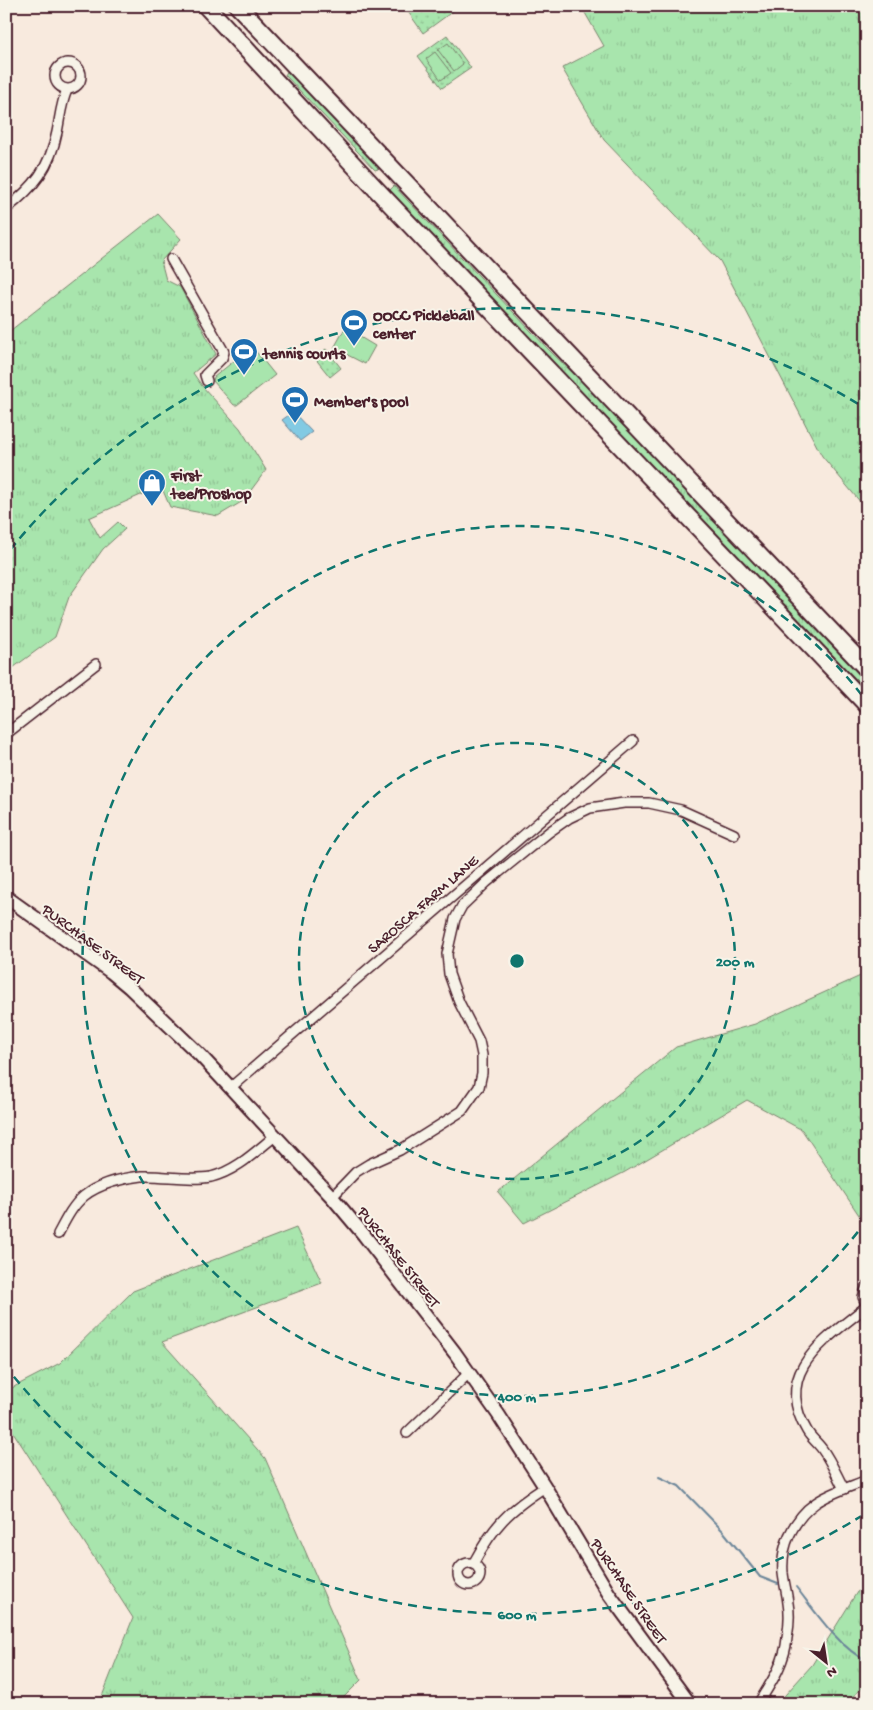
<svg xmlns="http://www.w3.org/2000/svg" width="873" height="1710" font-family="'Gochi Hand',sans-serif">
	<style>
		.grass { fill: url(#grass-tufts); stroke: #79826c }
		.park { fill: url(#park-dots); stroke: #79826c }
		.pitch { fill: #a8e5ad; stroke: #79826c }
		.water { fill: #82cae3; stroke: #6c8699 }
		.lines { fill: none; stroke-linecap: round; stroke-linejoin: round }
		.stream { stroke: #6c8699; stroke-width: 2 }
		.street-casing { stroke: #4a1f2b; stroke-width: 12 }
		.secondary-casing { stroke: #4a1f2b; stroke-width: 16 }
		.highway-casing { stroke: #4a1f2b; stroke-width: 20 }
		.street { stroke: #f7f3e8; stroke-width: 9 }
		.secondary { stroke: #f7f3e8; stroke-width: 12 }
		.highway { stroke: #f7f3e8; stroke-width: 16 }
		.ring { fill: none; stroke: #0f766e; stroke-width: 2.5; stroke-dasharray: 9 6 }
		.labels { text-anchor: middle; stroke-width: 4; stroke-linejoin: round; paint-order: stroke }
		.poi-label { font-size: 16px; font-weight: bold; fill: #4a1f2b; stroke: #f7f3e8; text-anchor: start }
		.street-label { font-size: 16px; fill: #4a1f2b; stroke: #f7f3e8 }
		.centre { fill: #0f766e; stroke: #f7f3e8; stroke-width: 2.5 }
		.ring-label { font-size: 15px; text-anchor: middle; font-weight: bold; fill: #0f766e; stroke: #f7f3e8; stroke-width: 4; stroke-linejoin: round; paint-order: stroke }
	</style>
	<defs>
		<pattern id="grass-tufts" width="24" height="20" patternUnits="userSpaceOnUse" patternTransform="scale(1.25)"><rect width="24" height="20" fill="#a8e5ad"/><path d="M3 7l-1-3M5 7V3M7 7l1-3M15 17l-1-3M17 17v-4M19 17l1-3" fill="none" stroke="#92c495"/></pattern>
		<pattern id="park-dots" width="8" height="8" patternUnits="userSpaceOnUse" patternTransform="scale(1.25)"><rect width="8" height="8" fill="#a8e5ad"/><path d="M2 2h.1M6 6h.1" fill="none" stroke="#92c495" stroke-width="1.8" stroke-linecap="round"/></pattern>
	</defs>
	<rect width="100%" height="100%" fill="#f8eade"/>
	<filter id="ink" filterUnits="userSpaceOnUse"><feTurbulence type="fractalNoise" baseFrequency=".02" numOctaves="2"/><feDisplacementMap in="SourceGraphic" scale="10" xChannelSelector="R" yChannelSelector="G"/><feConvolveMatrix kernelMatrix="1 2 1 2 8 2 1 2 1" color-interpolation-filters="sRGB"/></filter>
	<g filter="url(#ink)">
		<g class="grass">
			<polygon points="581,6 867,6 867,510 822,456 720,261 604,140 562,68 604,46"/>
			<polygon points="288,70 379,166 378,169 375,170 285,75"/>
			<polygon points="394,186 549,350 604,403 867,680 867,695 432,236 390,190"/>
			<polygon points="158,214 181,239 161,261 166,280 180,287 216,354 193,373 202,386 240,428 266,470 243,501 218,516 170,507 161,486 89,518 100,538 118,522 125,529 103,549 69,597 55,637 6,673 6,334"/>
			<polygon points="867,973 867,1227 802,1130 747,1100 625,1172 524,1223 498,1192 676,1047 755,1024"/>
			<polygon points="296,1228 322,1283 162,1342 265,1458 361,1680 337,1704 99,1704 133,1618 6,1421 6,1391 60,1363 133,1291"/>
			<polygon points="867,1587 867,1684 844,1704 777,1704 812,1665 857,1592"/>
		</g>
		<g class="park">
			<polygon points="404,6 460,6 423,33"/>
			<polygon points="447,35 471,68 442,88 418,56"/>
			<polygon points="326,349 341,368 330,377 314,357"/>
		</g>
		<g class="pitch">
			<polygon points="448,43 463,64 454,71 438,50"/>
			<polygon points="435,52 451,73 441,80 426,59"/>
			<polygon points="345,328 375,346 365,364 334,348"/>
			<polygon points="250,348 254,349 275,375 237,405 234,405 213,381 214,377"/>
		</g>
		<polygon class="water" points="293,412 312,432 300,441 282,420"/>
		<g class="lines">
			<g class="stream">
				<polyline points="659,1477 679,1486 723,1531 760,1577 778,1584"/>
				<path d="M796,1587C814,1610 840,1649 867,1661"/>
			</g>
			<defs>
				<g id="street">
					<circle cx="68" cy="76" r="13"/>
					<path d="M6,209C34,187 50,168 57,132C60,118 61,103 67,90"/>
					<polyline points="171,259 224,352 222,358 205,375 207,381"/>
					<polyline points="6,734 96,664"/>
					<polyline points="230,1088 633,741"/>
					<polyline points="332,1197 356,1172 369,1164 400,1150 462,1111 479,1087 482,1073 482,1055 479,1041 459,1002 449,974 447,954 455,919 462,906 487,882 549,832 569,818 590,808 624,803 649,803 681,810 734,834"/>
					<path d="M58,1234C65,1221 72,1206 84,1196C99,1184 123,1178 142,1176C165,1175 187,1181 211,1177C236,1171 255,1152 275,1136"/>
					<polyline points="867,1286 863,1297 867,1305"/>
					<polyline points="407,1433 469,1373"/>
					<path d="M844,1489C837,1476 831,1461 822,1449C818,1443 811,1438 807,1431C771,1371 827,1339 867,1306"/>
					<circle cx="469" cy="1574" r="11"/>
					<path d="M473,1564C494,1525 508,1511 545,1487"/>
					<path d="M758,1704C771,1683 785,1663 787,1638C789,1627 790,1614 788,1603C787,1593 784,1583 783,1573C782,1560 784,1547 789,1536C806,1499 832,1494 867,1480"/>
				</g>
				<polyline id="secondary" points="6,897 111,972 129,987 200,1055 332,1197 364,1235 455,1353 498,1414 545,1487 609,1594 690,1704"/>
				<g id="highway">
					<polyline points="206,6 376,189 867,705"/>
					<polyline points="238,6 867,669"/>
				</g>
			</defs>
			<use href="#street" class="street-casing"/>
			<use href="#secondary" class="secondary-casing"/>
			<use href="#highway" class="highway-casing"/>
			<use href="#street" class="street"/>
			<use href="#secondary" class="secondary"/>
			<use href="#highway" class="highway"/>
		</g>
	</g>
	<g class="ring">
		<circle cx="517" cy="961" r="218"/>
		<path d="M867 1220A435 435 0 1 1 867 702"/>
		<path d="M863 1515A653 653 0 0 1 10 1372M10 550A653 653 0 0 1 863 407"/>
	</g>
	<defs>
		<symbol id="stadium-pin" viewBox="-11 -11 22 30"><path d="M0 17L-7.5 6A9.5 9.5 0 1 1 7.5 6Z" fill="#1f6fb2" stroke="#f7f3e8"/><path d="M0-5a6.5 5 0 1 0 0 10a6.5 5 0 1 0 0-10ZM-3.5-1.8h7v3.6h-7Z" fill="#fff"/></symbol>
		<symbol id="shop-pin" viewBox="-11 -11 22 30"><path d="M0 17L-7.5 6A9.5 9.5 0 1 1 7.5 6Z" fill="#1f6fb2" stroke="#f7f3e8"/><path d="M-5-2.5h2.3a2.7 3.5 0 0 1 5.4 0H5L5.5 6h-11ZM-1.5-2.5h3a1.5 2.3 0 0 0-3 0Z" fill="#fff"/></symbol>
	</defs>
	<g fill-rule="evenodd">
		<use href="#stadium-pin" x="338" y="307" width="32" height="43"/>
		<use href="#stadium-pin" x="228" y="336" width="32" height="43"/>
		<use href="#stadium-pin" x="279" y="384" width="32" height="43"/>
		<use href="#shop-pin" x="136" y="467" width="32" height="43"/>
	</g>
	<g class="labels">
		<g class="poi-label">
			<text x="373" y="320">OOCC Pickleball<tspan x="373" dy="18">center</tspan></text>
			<text x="263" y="358">tennis courts</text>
			<text x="314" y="406">Member's pool</text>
			<text x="171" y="480">First<tspan x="171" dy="18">tee/Proshop</tspan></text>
		</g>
		<g class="street-label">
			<text transform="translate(422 903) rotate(-41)" y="6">SAROSCA FARM LANE</text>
			<text transform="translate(94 943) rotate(37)" y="6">PURCHASE STREET</text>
			<text transform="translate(400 1256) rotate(52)" y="6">PURCHASE STREET</text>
			<text transform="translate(630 1590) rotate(56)" y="6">PURCHASE STREET</text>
		</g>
	</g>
	<circle cx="517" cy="961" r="8" class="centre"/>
	<g class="ring-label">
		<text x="735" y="966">200 m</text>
		<text x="517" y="1401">400 m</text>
		<text x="517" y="1619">600 m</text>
	</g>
	<rect width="873" height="1710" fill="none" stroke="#f7f3e8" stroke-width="25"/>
	<rect x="12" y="12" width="848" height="1685" fill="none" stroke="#4a1f2b" stroke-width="2" filter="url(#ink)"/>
	<g transform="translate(826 1662) rotate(150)" stroke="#f7f3e8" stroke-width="4" paint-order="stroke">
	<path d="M0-4L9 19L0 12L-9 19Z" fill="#4a1f2b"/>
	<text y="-8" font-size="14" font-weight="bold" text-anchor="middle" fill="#4a1f2b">N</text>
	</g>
</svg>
